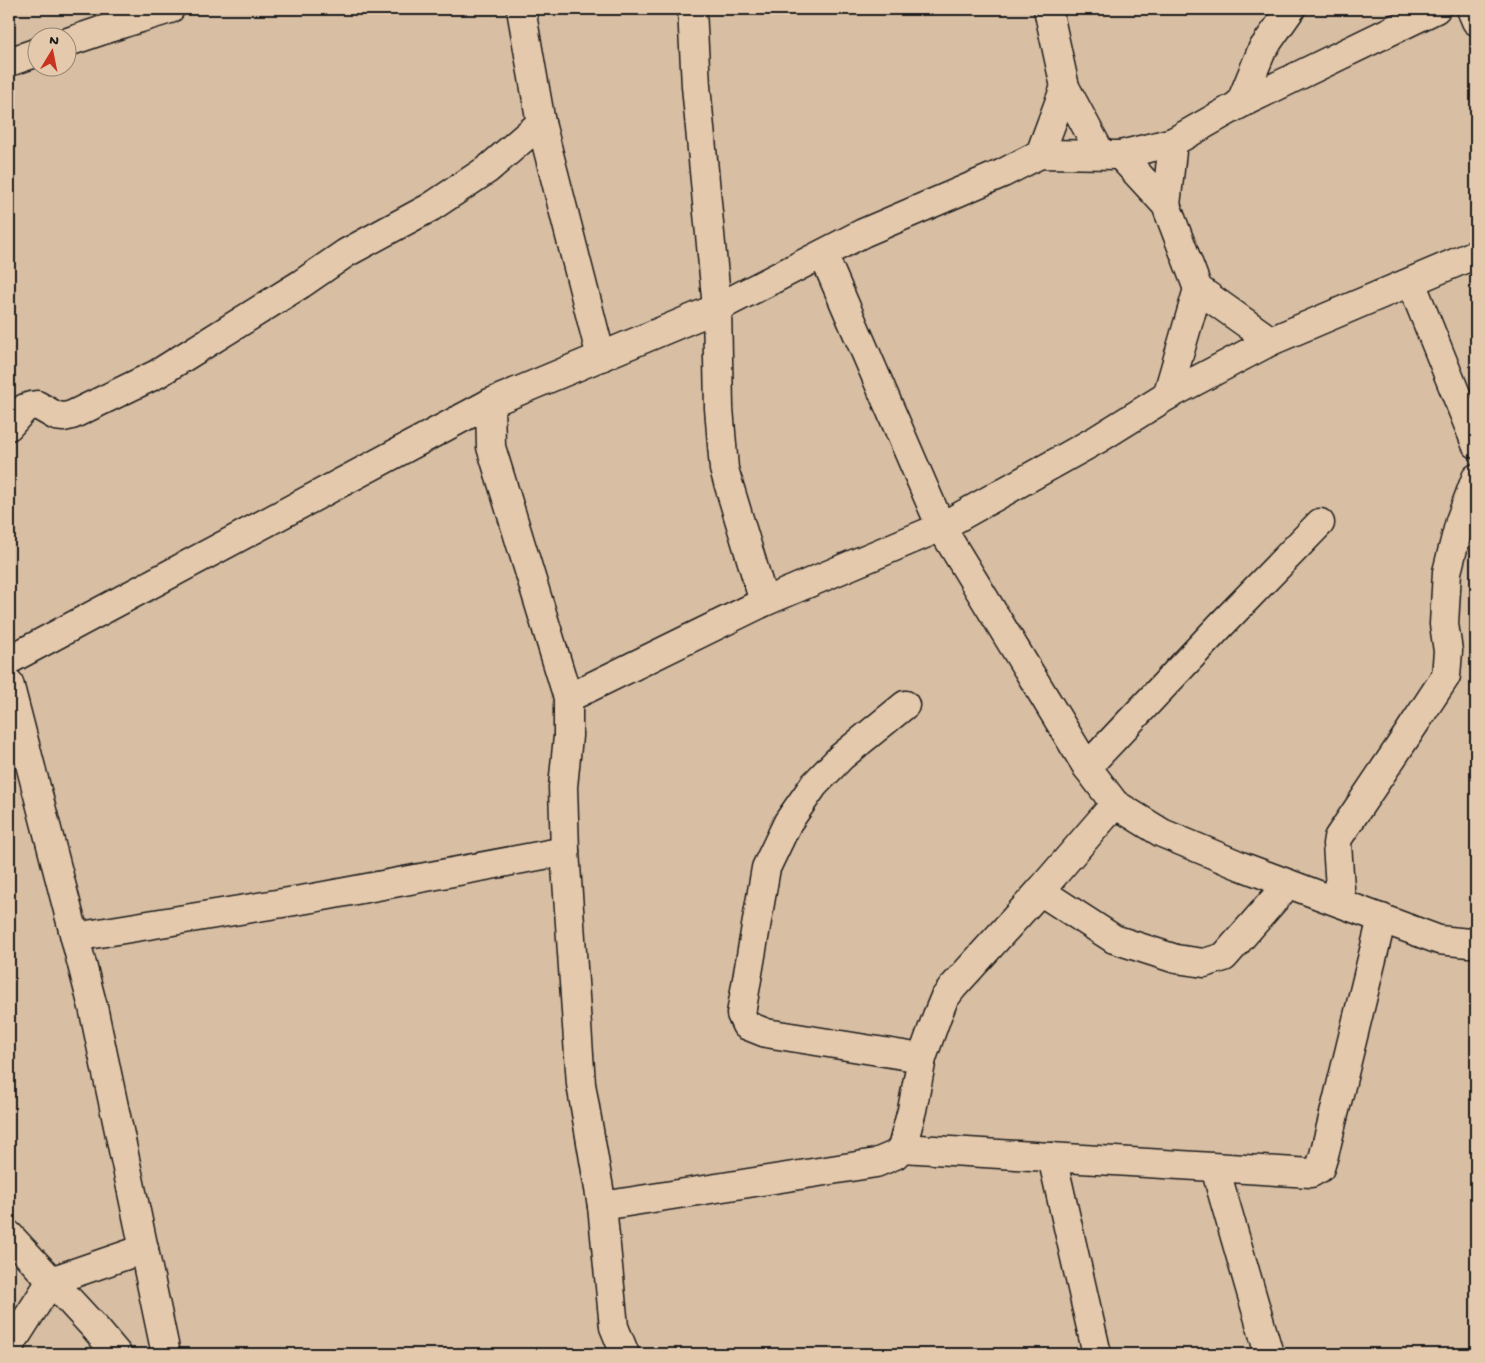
<svg xmlns="http://www.w3.org/2000/svg" width="1485" height="1363" font-family="'Gochi Hand',sans-serif">
	<style>
		.lines { fill: none; stroke-linecap: round; stroke-linejoin: round }
		.minor-casing { stroke: #1c1c1c; stroke-width: 31 }
		.minor { stroke: #e4c9ac; stroke-width: 28 }
	</style>
	<rect width="100%" height="100%" fill="#d8bea3"/>
	<filter id="ink" filterUnits="userSpaceOnUse"><feTurbulence type="fractalNoise" baseFrequency=".02" numOctaves="2"/><feDisplacementMap in="SourceGraphic" scale="10" xChannelSelector="R" yChannelSelector="G"/><feConvolveMatrix kernelMatrix="1 2 1 2 8 2 1 2 1" color-interpolation-filters="sRGB"/></filter>
	<g filter="url(#ink)">
		<g class="lines">
			<defs>
				<g id="minor">
					<polyline points="521,9 541,123 601,357"/>
					<polyline points="692,9 696,86 717,308 719,408 724,469 764,602"/>
					<polyline points="1048,9 1065,87 1101,154"/>
					<polyline points="1471,9 1476,21"/>
					<polyline points="68,42 124,23 170,9"/>
					<polyline points="9,62 38,52"/>
					<polyline points="1240,104 1262,50 1291,9"/>
					<polyline points="1040,154 1065,87"/>
					<polyline points="1120,155 1166,205 1198,289 1271,341"/>
					<polyline points="1166,205 1173,142"/>
					<polyline points="823,254 941,527 1087,767 1115,804 1162,833 1241,866 1439,940 1469,943 1476,941"/>
					<polyline points="1411,282 1476,444"/>
					<polyline points="1167,396 1198,289"/>
					<polyline points="490,403 491,447 568,698 568,736 563,787 565,851 581,1084 602,1206 614,1327 625,1354"/>
					<polyline points="9,426 25,408 31,406 37,405 56,416 64,417 72,415 157,374 301,284 346,253 431,207 488,169 541,123"/>
					<polyline points="9,660 490,403 717,308 863,233 1003,173 1040,154 1120,155 1173,142 1240,104 1436,9"/>
					<polyline points="9,683 93,1007 166,1354"/>
					<polyline points="568,698 764,602 941,527 1098,439 1167,396 1271,341 1476,254"/>
					<polyline points="905,705 841,757 814,785 788,822 766,868 741,1014 746,1025 766,1033 922,1058"/>
					<polyline points="1087,767 1221,625 1320,523"/>
					<polyline points="1040,891 1114,939 1176,959 1204,963 1224,957 1288,884"/>
					<polyline points="1341,903 1337,844 1338,838 1404,740 1446,676 1448,651 1444,624 1447,572 1460,521 1476,478"/>
					<polyline points="75,937 313,898 565,851"/>
					<polyline points="902,1148 1311,1173 1320,1168 1324,1155 1382,918"/>
					<polyline points="1052,1157 1097,1354"/>
					<polyline points="1215,1168 1269,1354"/>
					<polyline points="602,1206 876,1163 895,1155 902,1148 912,1110 922,1058 937,1016 944,999 953,987 1040,891 1115,804"/>
					<polyline points="9,1235 96,1329 117,1354"/>
					<polyline points="9,1347 51,1281 144,1249"/>
				</g>
			</defs>
			<use href="#minor" class="minor-casing"/>
			<use href="#minor" class="minor"/>
		</g>
	</g>
	<rect width="1485" height="1363" fill="none" stroke="#e4c9ac" stroke-width="30"/>
	<rect x="15" y="15" width="1455" height="1333" fill="none" stroke="#1c1c1c" stroke-width="2" filter="url(#ink)"/>
	<g transform="translate(52 52) rotate(10)"><circle r="24" fill="#e4c9ac" stroke="#948472"/>
	<path d="M0-4L9 19L0 12L-9 19Z" fill="#c8321e"/>
	<text y="-8" font-size="14" font-weight="bold" text-anchor="middle" fill="#1c1c1c">N</text>
	</g>
</svg>
